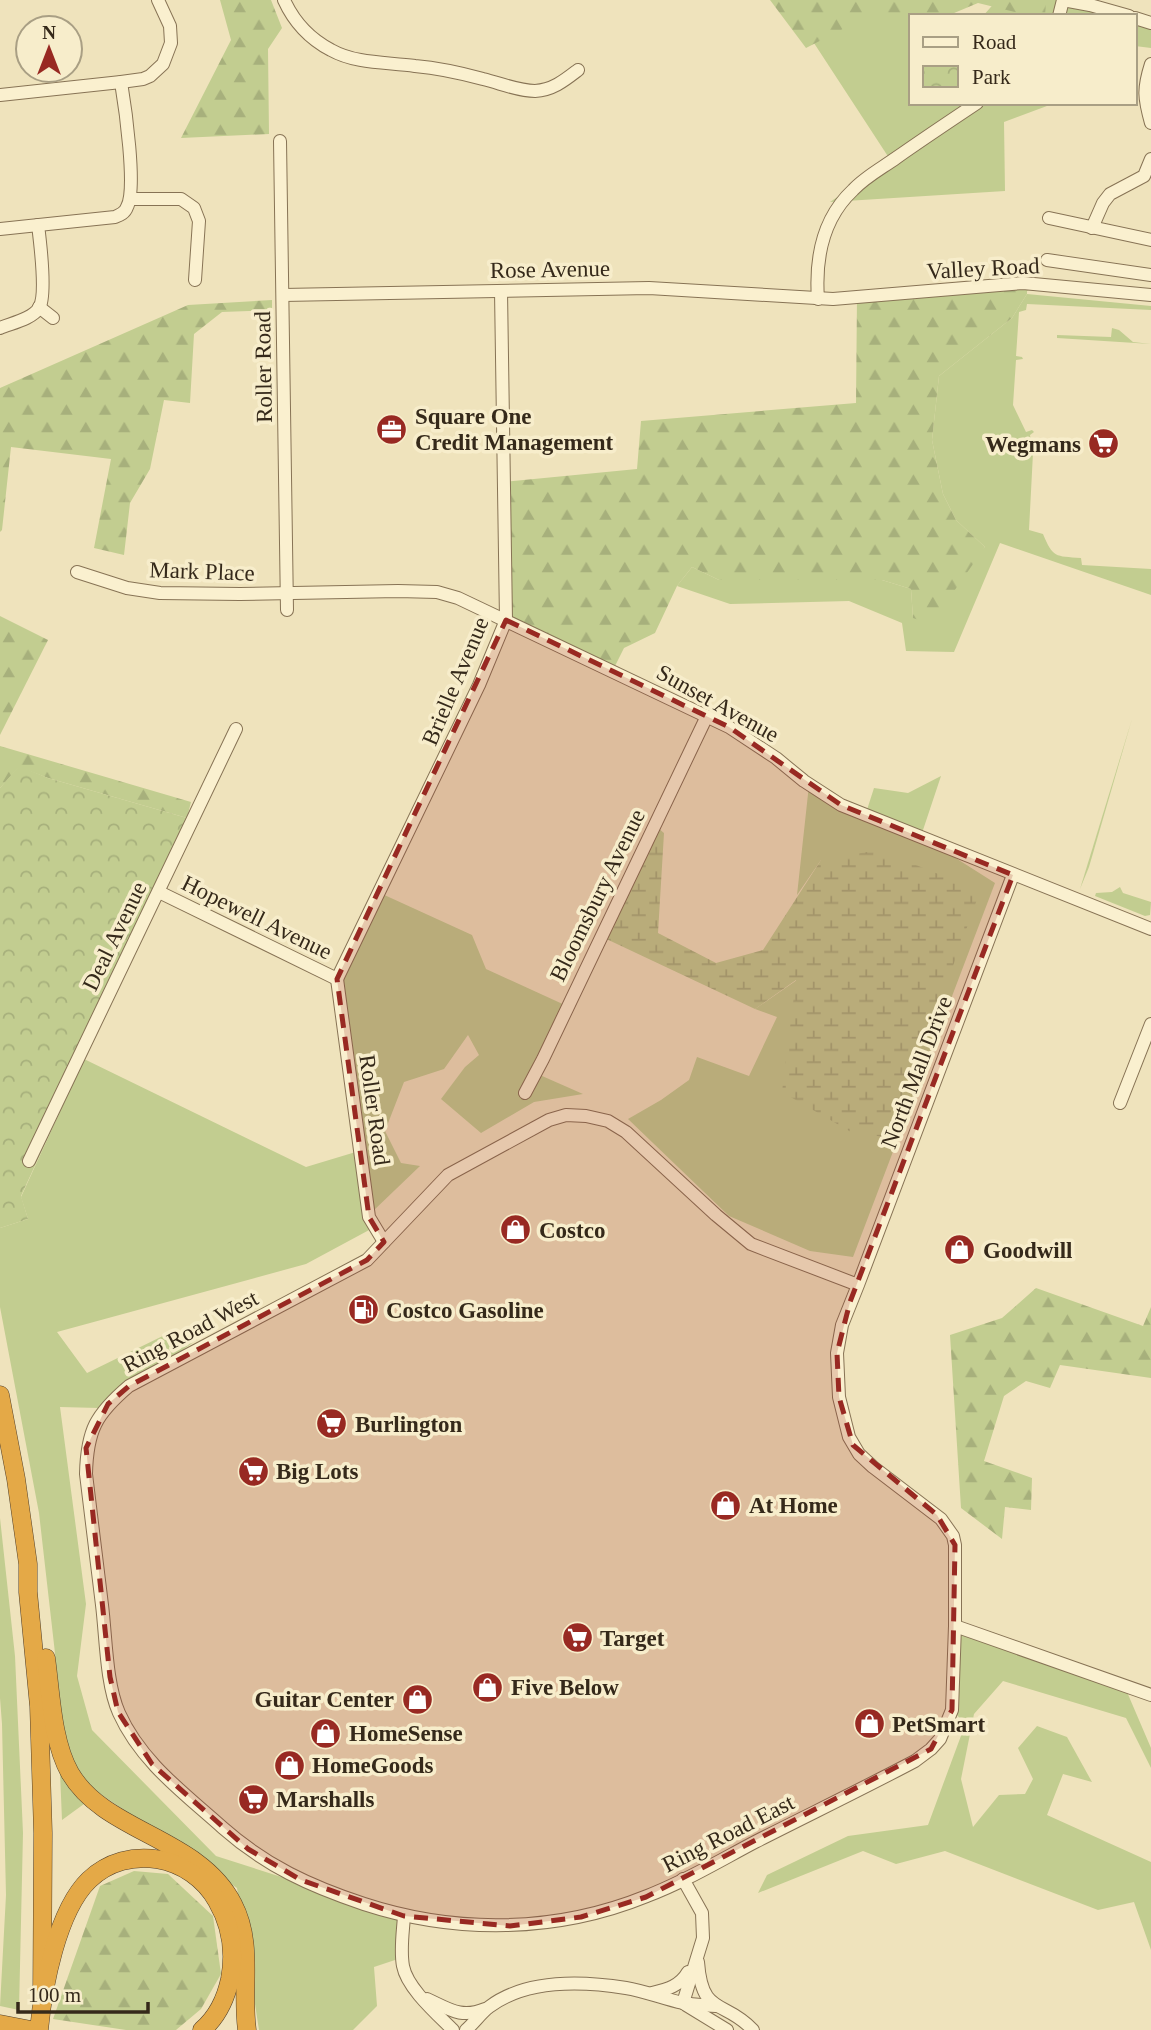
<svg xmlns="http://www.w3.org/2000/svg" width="1151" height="2030" font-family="Georgia,serif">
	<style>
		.grass { fill: #c2cd90 }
		.forest { fill: url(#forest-firs) }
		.wetland { fill: url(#wetland-marsh) }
		.park { fill: url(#park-crowns) }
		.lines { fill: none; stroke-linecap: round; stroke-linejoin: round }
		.minor-casing { stroke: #877355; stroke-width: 14 }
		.highway-casing { stroke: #54402a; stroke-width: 19 }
		.minor { stroke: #faf0cf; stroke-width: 12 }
		.highway { stroke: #e4a947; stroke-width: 18 }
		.marked { fill: #982922; fill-opacity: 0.2; stroke: #982922; stroke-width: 5; stroke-dasharray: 14 9; stroke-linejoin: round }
		.labels { text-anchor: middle; stroke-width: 7; stroke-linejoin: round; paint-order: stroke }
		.street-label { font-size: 23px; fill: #35291a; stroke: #f7edcb }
		.poi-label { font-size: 23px; font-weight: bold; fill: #35291a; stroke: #f7edcb; text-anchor: start }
	</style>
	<defs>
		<pattern id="forest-firs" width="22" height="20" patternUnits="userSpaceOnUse" patternTransform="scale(1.75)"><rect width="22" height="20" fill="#c2cd90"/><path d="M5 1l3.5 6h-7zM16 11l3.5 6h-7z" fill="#a7b07c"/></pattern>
		<pattern id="wetland-marsh" width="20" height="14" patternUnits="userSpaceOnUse" patternTransform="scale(1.75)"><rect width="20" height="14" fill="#c2cd90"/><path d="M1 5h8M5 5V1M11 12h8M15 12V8" fill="none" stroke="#a7b07c"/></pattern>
		<pattern id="park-crowns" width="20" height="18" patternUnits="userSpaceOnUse" patternTransform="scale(1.75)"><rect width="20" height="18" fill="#c2cd90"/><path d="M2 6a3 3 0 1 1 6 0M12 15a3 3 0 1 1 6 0" fill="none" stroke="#a7b07c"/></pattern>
	</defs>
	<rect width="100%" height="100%" fill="#efe3bc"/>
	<g class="grass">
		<polygon points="997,0 1078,0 1128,16 983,16"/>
		<polygon points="874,2 911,17 911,103 1055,103 1004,122 1005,191 830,202 891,161 812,40"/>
		<polygon points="1135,18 1151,22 1151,48 1135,46"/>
		<path d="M1027,294L1151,306V310L1027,304L1026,310L1019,312L1016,356L1022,357L1023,359L1016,360L1013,405L1026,432L1032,430L1034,432L1030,435L1033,453L1029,530L1043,534C1053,558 1055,556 1081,558L1082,565L1151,569V595L1000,543L954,652L906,651L902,623L849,601L730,604L677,586L692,567L719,580H882L911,589L913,618L985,547L956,520L943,494L932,440L939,376L1012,318Z"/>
		<polygon points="1112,328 1119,330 1133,342 1151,344 1057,338 1057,335 1111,337"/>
		<polygon points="1132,719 1089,867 1080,889"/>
		<polygon points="941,776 921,836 995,883 853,1257 810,1251 729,1216 628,1119 661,1100 689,1080 697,1057 749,1076 777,1017 755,1009 797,980 821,860 797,895 809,785 865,816 874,788 908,793"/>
		<polygon points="1120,887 1123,893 1151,902 1150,915 1145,916 1095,896 1096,893 1112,892"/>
		<polygon points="380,893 472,935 486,969 567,1006 533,1072 583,1094 534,1102 481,1133 441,1099 465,1067 479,1055 468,1035 444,1069 404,1082 385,1131 401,1163 420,1166 371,1213 371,1229 306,1264 57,1332 87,1373 171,1332 195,1341 108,1404 99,1408 60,1407 86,1604 77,1676 92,1730 216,1856 407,1917 401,1958 374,1967 377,2006 353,2030 259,2030 237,1888 99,1793 62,1820 55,1653 39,1513 0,1307 0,1228 28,1219 21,1197 84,1059 306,1167 359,1151 340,988"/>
		<polygon points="0,1518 15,1656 23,1833 19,2010 0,2006 6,1895 2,1724 0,1698"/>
		<polygon points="953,1624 1124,1685 1151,1748 1151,1768 1126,1718 1003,1681 974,1714 961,1779 973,1827 999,1795 1025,1794 1033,1779 1018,1748 1037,1726 1067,1737 1092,1782 1063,1774 1047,1815 1151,1862 1151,1950 1134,1902 1098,1910 945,1851 896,1864 863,1851 758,1893 767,1875 848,1836 928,1825 965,1725 950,1706"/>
	</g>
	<g class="forest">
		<polygon points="220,0 271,0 282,28 268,49 269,134 181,138 231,40"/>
		<polygon points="770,0 1041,0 1046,2 1045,16 1031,16 978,3 947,16 911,16 911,23 874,13 806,48"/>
		<polygon points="1041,284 1027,291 1027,294 1012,318 939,376 932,440 943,494 956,520 985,547 931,624 913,618 911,589 882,580 719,580 692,567 677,586 655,633 624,648 613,670 510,622 503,482 637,469 641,421 856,403 857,297"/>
		<polygon points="272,300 272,310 222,312 194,334 190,403 164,400 150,469 130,503 124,555 94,548 111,459 11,447 2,530 0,532 0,388 188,305"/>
		<polygon points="0,616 48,640 0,735"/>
		<polygon points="0,746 191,802 187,818 48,778 19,767 0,788"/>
		<polygon points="1036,1288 1143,1326 1151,1307 1151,1378 1060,1365 1050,1388 1026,1381 1004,1396 984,1461 1032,1478 1031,1510 1005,1507 1002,1539 961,1508 950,1335 1002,1318"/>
		<polygon points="134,1871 168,1874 213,1916 221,1974 201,2009 176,2030 126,2030 53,2019 100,1886"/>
	</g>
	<polygon class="wetland" points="653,824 664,833 658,933 716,963 763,950 821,860 879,850 980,891 891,1138 851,1132 782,1092 796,980 755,1009 600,936"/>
	<polygon class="park" points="19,766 48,778 187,818 84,1059 21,1196 28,1219 0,1228 0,788"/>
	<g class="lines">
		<defs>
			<g id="minor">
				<path d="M284,0C294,22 310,39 331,50C356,64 387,62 415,66C438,68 461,73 483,79C500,83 518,91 535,91C553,90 565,80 578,70"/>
				<polyline points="1063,0 1090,5 1129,16"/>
				<polyline points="1059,16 1063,0"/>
				<polyline points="1135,18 1151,23"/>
				<path d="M1151,64C1143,89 1144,98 1151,123"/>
				<polyline points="0,95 121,82 143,79 150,76 163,64 171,43 170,26 158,0"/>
				<polyline points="280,141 287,610"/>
				<polyline points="130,199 181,199 194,208 199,221 195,280"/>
				<polyline points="1049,218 1151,240"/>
				<polyline points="1092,228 1103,203 1110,194 1144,176 1151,159"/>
				<path d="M0,229L115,217C120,215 125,213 127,207C137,189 125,106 121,82"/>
				<polyline points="1047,260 1151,275"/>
				<polyline points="283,295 649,288 833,299 1023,283 1151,295"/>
				<path d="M818,299C815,258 822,219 853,190C865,177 882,168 896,158C923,139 950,121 977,103"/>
				<polyline points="39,307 53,318"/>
				<path d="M0,328C12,323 32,319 39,308C47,296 40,241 38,225"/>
				<polyline points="77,572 127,588 160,593 240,594 398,591 437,592 458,598 729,727 776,758 804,781 841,805 1151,929"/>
				<polyline points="159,892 337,979"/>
				<polyline points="337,979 479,685 506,620 501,291"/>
				<polyline points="337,979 369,1217 384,1242"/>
				<polyline points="525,1093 543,1059 707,716"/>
				<polyline points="1120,1103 1151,1024"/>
				<polyline points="29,1161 236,729"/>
				<path d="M858,1285L751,1244L716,1215L626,1132L608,1121L586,1116L566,1115L549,1120L448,1175L367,1260L129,1386C96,1414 87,1430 86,1474C91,1518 97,1561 102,1605C106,1637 106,1684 119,1713C141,1762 184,1793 223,1828C266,1866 310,1886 364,1904C456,1934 556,1933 647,1896C684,1882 719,1861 755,1842C808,1815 862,1789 915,1761L931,1749L940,1739L952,1710L955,1626V1545L953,1536L941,1519L873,1467L859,1454L849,1437L839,1397L837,1353L842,1325L858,1285L1013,875"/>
				<polyline points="955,1626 1151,1695"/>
				<path d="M404,1916C403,1932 400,1950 403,1966C407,1988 437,2014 453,2030"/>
				<path d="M698,1962C702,2017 724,1999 753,2030"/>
				<path d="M652,1993C668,1989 680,1986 688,1972"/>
				<path d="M427,1999C449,2009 461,2019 485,2009"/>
				<polyline points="683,2003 703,1938 702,1913 683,1879"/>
				<polyline points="686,2005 727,2030"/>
				<path d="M466,2030C474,2023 481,2013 489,2007C526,1979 582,1981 626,1988C645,1991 664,1999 683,2003C694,2005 705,2005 716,2006"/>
			</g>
			<g id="highway">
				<polyline points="0,1395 16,1479 28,1564 28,1592 39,1706 43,1833 42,2001"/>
				<path d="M46,1658C51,1694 52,1741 70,1773C105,1833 199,1837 233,1904C254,1944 241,1988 247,2030"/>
				<polyline points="0,2024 31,2030"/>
				<path d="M39,2030C43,1987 57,1911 89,1880C128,1843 191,1855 217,1901C231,1925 235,1952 230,1979C226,1998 217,2017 202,2030"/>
			</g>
		</defs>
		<use href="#minor" class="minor-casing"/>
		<use href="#highway" class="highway-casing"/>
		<use href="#minor" class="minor"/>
		<use href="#highway" class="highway"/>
	</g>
	<path class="marked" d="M506,620L729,727L841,805L1013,875L850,1302L837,1353L839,1397L853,1445L937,1515L955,1545L952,1710L931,1749L646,1897L581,1917L510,1926L404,1916L301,1880L248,1849L152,1764L118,1712L110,1677L86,1448L108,1404L129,1386L367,1260L384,1242L369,1217L337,979Z"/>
	<defs>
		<symbol id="office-disc" viewBox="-11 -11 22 22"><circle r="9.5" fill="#982922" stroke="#f7edcb"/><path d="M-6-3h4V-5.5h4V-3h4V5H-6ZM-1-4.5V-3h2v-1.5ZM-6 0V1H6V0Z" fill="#fff"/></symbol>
		<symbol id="supermarket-disc" viewBox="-11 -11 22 22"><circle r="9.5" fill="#982922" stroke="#f7edcb"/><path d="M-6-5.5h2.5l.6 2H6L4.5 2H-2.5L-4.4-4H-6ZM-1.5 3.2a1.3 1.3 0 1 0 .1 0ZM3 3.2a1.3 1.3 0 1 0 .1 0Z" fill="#fff"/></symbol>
		<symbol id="shop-disc" viewBox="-11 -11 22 22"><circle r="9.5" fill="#982922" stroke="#f7edcb"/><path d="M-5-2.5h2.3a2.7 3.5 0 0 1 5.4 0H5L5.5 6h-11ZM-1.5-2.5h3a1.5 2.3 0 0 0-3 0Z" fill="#fff"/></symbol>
		<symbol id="fuel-disc" viewBox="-11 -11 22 22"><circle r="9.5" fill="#982922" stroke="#f7edcb"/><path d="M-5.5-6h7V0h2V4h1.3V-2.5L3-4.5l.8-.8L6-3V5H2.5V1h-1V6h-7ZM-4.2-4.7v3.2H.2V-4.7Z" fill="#fff"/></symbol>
	</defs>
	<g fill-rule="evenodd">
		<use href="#office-disc" x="374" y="412" width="35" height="35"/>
		<use href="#supermarket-disc" x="1086" y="426" width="35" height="35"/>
		<use href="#shop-disc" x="498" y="1212" width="35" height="35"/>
		<use href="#shop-disc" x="942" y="1232" width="35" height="35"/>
		<use href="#fuel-disc" x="346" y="1292" width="35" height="35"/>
		<use href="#supermarket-disc" x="314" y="1406" width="35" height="35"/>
		<use href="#supermarket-disc" x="236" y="1454" width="35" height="35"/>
		<use href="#shop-disc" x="708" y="1488" width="35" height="35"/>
		<use href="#supermarket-disc" x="560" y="1620" width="35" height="35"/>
		<use href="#shop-disc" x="470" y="1670" width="35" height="35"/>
		<use href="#shop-disc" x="400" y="1682" width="35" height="35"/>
		<use href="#shop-disc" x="852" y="1706" width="35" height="35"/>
		<use href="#shop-disc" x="308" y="1716" width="35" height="35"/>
		<use href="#shop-disc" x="272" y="1748" width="35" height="35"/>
		<use href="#supermarket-disc" x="236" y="1782" width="35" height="35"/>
	</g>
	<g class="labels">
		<g class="street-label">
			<text transform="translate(983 268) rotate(-3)" y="8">Valley Road</text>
			<text transform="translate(550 269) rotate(-1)" y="8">Rose Avenue</text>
			<text transform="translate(263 367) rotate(-91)" y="8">Roller Road</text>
			<text transform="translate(202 571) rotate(2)" y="8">Mark Place</text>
			<text transform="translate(455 681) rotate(-67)" y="8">Brielle Avenue</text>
			<text transform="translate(718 703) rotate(29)" y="8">Sunset Avenue</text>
			<text transform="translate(597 895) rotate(-64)" y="8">Bloomsbury Avenue</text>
			<text transform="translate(257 917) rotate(26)" y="8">Hopewell Avenue</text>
			<text transform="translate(114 936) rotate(-64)" y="8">Deal Avenue</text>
			<text transform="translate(916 1072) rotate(-69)" y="8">North Mall Drive</text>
			<text transform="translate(375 1110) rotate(82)" y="8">Roller Road</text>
			<text transform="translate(190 1331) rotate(-28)" y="8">Ring Road West</text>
			<text transform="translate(728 1833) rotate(-27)" y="8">Ring Road East</text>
		</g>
		<g class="poi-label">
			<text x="415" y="424">Square One<tspan x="415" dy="26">Credit Management</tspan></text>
			<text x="1081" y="452" text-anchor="end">Wegmans</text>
			<text x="539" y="1238">Costco</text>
			<text x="983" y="1258">Goodwill</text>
			<text x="386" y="1318">Costco Gasoline</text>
			<text x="355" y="1432">Burlington</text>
			<text x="276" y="1479">Big Lots</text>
			<text x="749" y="1513">At Home</text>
			<text x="600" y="1646">Target</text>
			<text x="511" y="1695">Five Below</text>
			<text x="394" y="1707" text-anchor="end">Guitar Center</text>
			<text x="892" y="1732">PetSmart</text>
			<text x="349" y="1741">HomeSense</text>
			<text x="312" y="1773">HomeGoods</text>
			<text x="276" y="1807">Marshalls</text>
		</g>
	</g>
	<rect x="909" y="14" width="228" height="91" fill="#f7edcb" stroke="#a99f84" stroke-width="2"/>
	<rect x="923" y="37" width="35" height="10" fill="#faf0cf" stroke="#a99f84" stroke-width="2"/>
	<text x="972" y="49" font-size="21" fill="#35291a">Road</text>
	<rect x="923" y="66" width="35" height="21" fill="url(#park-crowns)" stroke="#a99f84" stroke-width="2"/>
	<text x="972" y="84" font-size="21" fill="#35291a">Park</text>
	<g transform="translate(49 49)"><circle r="33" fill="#f7edcb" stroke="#a99f84" stroke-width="2"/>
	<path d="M0-5L12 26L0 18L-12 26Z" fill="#982922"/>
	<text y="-10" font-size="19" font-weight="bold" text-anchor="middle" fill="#35291a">N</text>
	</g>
	<path d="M18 2002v10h130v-10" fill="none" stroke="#35291a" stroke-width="3.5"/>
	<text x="28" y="2002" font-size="21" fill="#35291a" stroke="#f7edcb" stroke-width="5" paint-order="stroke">100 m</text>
</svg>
